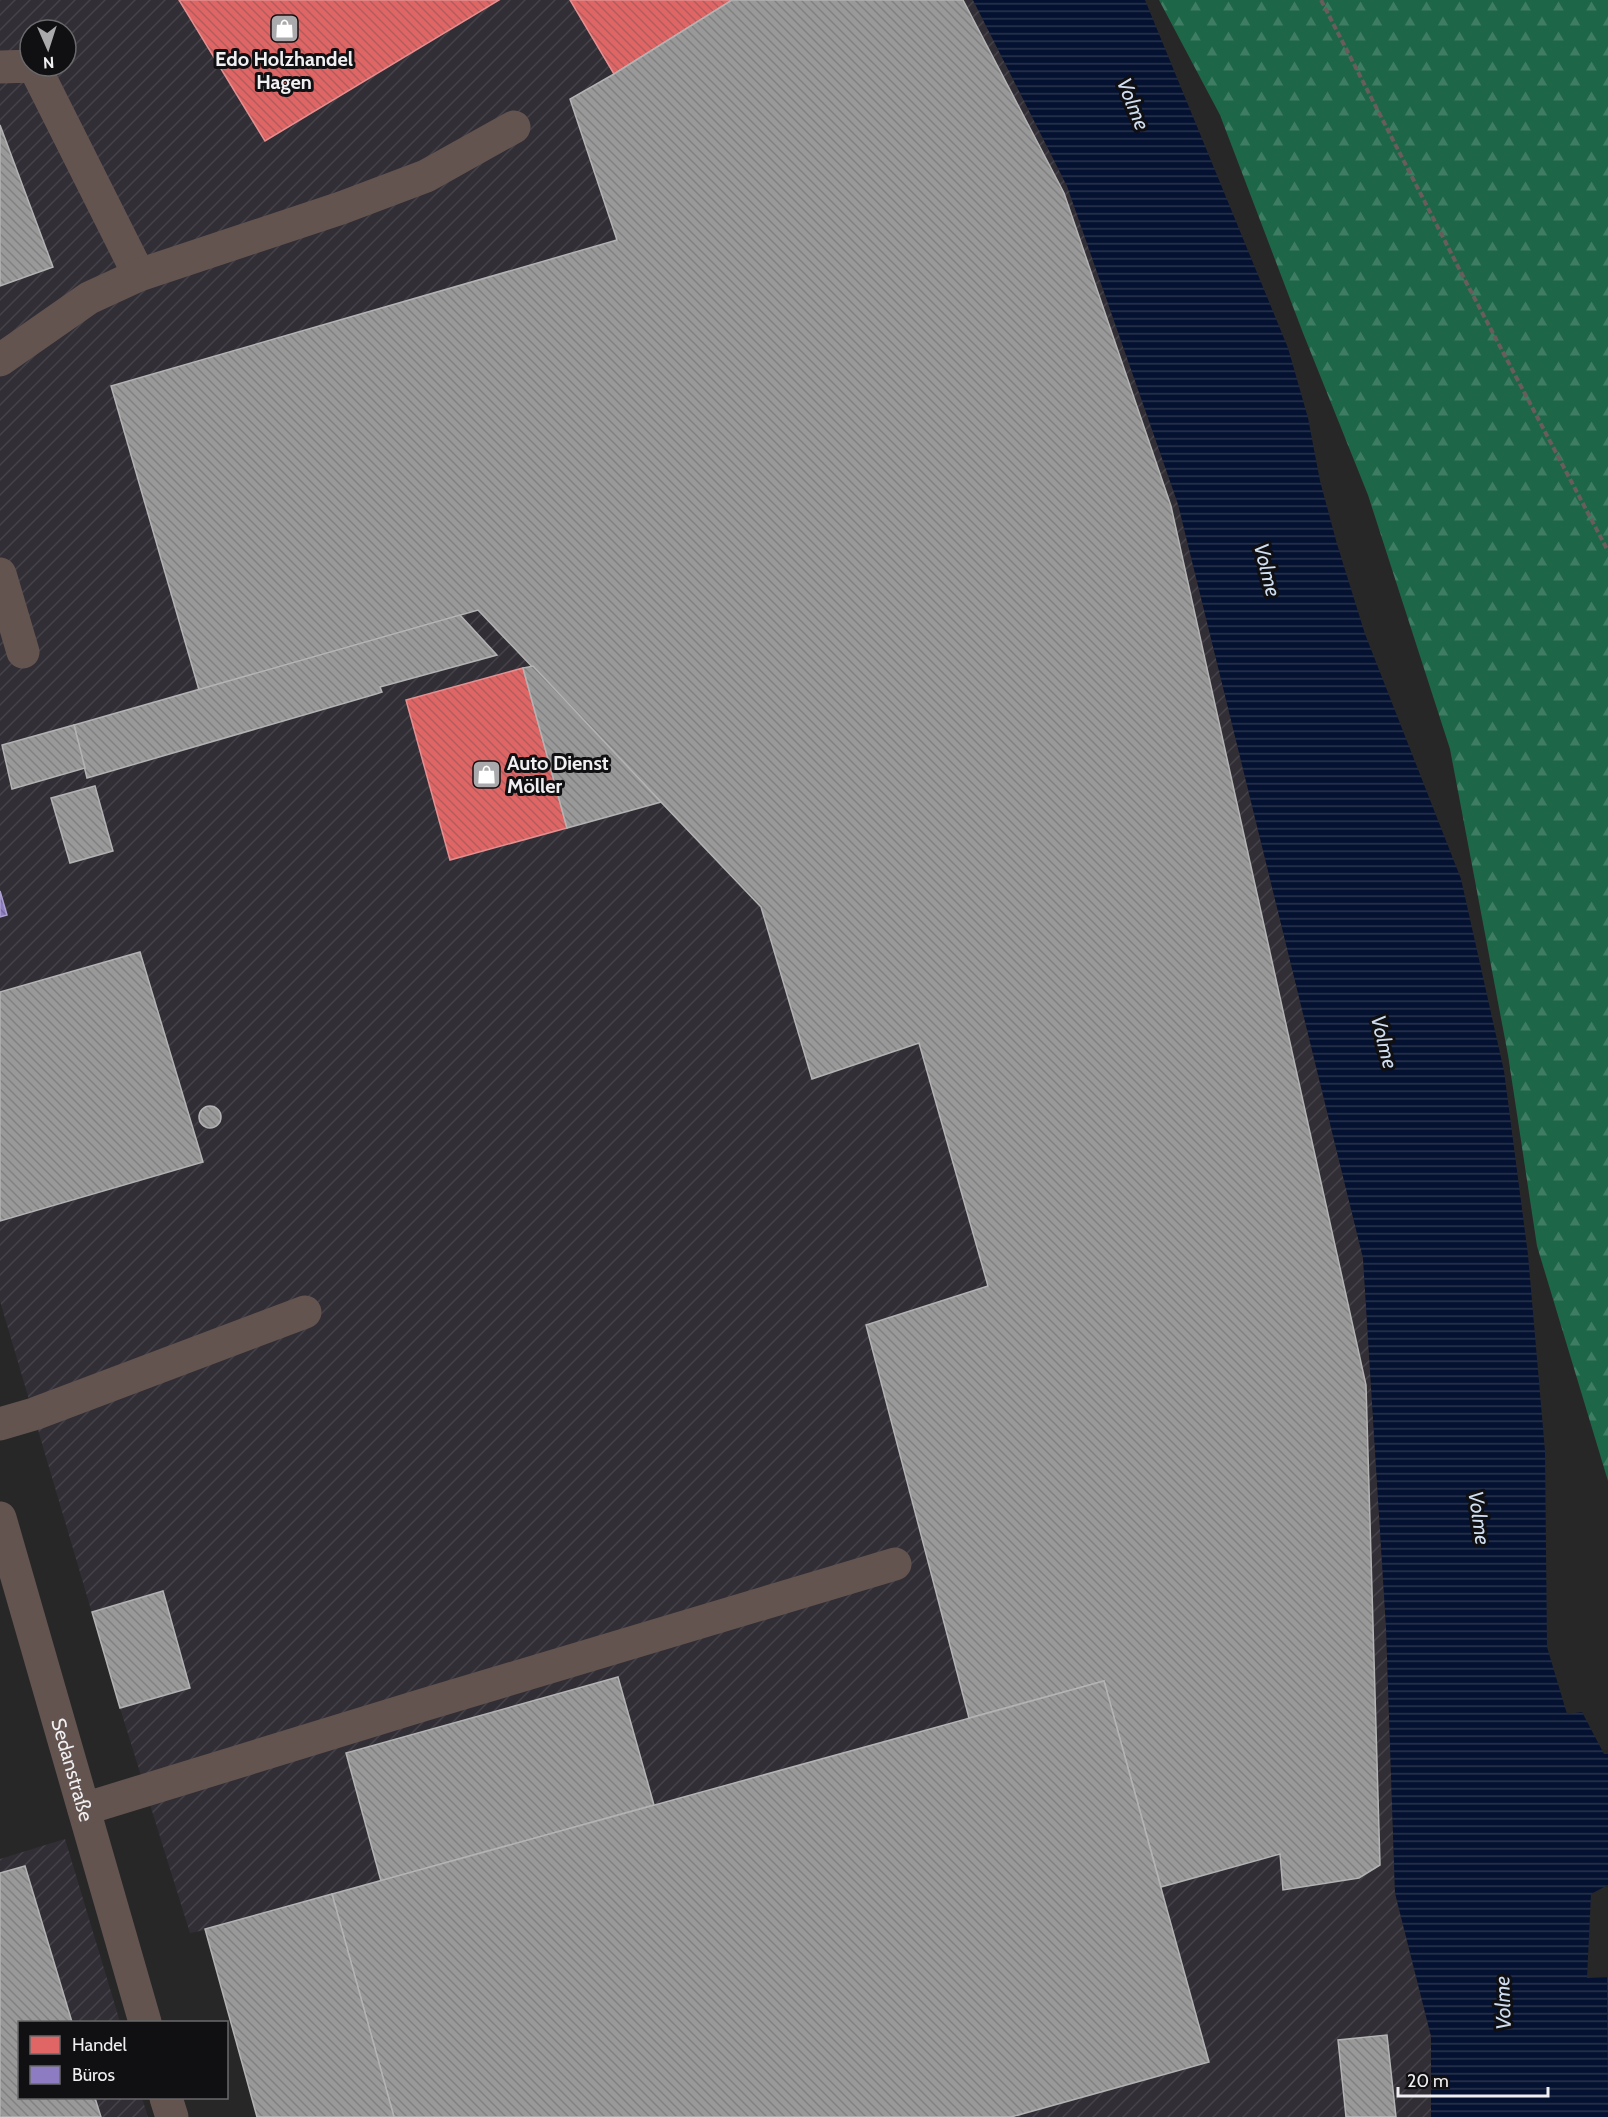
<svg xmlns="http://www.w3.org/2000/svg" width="1608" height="2117" font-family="Cabin,sans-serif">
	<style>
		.industrial { fill: url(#industrial-furrows); fill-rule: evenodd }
		.forest { fill: url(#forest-firs) }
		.water { fill: url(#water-rules) }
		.shops { fill: url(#shops-back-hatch); stroke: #e58f90; stroke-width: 1.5 }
		.offices { fill: url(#offices-back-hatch); stroke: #ab9ed1; stroke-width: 1.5 }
		.industry { fill: url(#industry-back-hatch); stroke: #b3b3b3; stroke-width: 1.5 }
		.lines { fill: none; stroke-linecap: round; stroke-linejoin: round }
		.path { stroke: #685d5a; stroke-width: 4; stroke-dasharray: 6 3; stroke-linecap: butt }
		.minor { stroke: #635450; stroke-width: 33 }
		.labels { text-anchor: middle; stroke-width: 6; stroke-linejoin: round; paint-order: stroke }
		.poi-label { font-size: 20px; font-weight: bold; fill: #f0eff1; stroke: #100f11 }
		.street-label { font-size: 20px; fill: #f0eff1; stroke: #100f11 }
		.water-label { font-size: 21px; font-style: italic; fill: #cfddf0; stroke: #100f11 }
	</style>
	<defs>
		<pattern id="industrial-furrows" width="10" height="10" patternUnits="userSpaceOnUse" patternTransform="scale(1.5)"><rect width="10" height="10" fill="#322e35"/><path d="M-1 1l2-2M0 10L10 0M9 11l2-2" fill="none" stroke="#464249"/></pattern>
		<pattern id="forest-firs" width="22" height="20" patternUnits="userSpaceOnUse" patternTransform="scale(1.5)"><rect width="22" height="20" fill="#1d6748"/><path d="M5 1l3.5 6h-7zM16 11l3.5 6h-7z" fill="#3e7d63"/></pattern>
		<pattern id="water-rules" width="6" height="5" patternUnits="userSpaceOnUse" patternTransform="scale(1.5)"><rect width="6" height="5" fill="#041130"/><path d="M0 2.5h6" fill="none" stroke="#29344e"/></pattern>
		<pattern id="shops-back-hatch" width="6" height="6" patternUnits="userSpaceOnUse" patternTransform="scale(1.5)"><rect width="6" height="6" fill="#e06666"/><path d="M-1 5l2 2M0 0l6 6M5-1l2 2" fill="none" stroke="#b25d5d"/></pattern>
		<pattern id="offices-back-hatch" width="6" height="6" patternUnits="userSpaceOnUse" patternTransform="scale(1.5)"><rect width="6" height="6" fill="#8e7cc3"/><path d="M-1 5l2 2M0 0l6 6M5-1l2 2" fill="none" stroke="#766a98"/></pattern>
		<pattern id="industry-back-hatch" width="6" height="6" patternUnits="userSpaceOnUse" patternTransform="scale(1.5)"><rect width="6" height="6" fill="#999"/><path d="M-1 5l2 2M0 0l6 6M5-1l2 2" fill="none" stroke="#818181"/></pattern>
	</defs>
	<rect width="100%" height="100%" fill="#282728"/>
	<g class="industrial">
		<path d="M0,0H973L1067,186L1178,504L1363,1258L1386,1627L1395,1893L1431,2036V2117H257L205,1930L190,1933L120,1708L0,1301ZM30,30H66V66H30Z"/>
		<polygon points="65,1839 120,2022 20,2022 20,2098 142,2098 148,2117 0,2117 0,1859"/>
	</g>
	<polygon class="forest" points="1159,0 1608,0 1608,1481 1537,1246 1508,1055 1450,749 1368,495 1303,333 1220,115"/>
	<polygon class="water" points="973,0 1145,0 1288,348 1308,418 1320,481 1337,544 1365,634 1461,879 1504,1071 1528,1255 1545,1451 1547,1647 1567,1714 1582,1712 1604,1754 1608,1754 1608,1885 1591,1894 1587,1978 1607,1977 1608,2117 1431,2117 1431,2036 1395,1893 1386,1627 1363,1258 1178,504 1067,186"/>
	<g class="shops">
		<polygon points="179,0 499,0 265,141"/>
		<polygon points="570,0 732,0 614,74"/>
		<polygon points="523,668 567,828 450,860 406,700"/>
	</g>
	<polygon class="offices" points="0,891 7,915 0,917"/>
	<g class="industry">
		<polygon points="732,0 963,0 1064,193 1171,506 1366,1385 1380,1865 1359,1878 1283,1890 1280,1854 1161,1887 1104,1681 969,1718 866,1325 988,1286 919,1043 812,1079 761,907 478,610 199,690 111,386 617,240 570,99 614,74"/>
		<polygon points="0,125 53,267 0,286"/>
		<polygon points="460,615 497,655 380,687 382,692 376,694 87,778 74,725"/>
		<polygon points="533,666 661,802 567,828 523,668"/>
		<polygon points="74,725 85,768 12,789 2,745"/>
		<polygon points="95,786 113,851 70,863 51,798"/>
		<polygon points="140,952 203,1162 0,1221 0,992"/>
		<circle cx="210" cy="1117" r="11"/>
		<polygon points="163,1591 190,1688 120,1708 92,1612"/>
		<polygon points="618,1677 654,1805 381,1881 346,1753"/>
		<polygon points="1104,1681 1209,2062 1011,2117 394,2117 332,1894"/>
		<polygon points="25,1866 72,2022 20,2022 20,2098 95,2098 101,2117 0,2117 0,1873"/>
		<polygon points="332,1894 394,2117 257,2117 205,1929"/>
		<polygon points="1387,2035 1396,2117 1346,2117 1338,2040"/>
	</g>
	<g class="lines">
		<polyline class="path" points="1321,0 1467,284 1608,551"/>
		<g class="minor">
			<polyline points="0,67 34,66 139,275"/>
			<polyline points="0,360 89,298 139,275 341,208 426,176 514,127"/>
			<polyline points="0,574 23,652"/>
			<polyline points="0,1424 34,1414 305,1312"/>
			<path id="s1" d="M0,1518L145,2022"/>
			<polyline points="84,1809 423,1705 895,1564"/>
			<polyline points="166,2098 172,2117"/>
		</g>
	</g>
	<defs>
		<symbol id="shop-square" viewBox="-11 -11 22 22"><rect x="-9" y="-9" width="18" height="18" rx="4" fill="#aaa9ab" stroke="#100f11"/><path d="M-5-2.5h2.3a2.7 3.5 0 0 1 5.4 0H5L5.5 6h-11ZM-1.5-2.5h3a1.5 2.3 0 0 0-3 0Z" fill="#fff"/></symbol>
	</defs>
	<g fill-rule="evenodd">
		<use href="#shop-square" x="268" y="12" width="33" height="33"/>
		<use href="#shop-square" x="470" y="758" width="33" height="33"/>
	</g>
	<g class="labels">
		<g class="poi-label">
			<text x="284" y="66">Edo Holzhandel<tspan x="284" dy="23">Hagen</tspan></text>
			<text x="507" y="770" text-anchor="start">Auto Dienst<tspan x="507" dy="23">Möller</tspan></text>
		</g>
		<g class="street-label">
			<text dy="7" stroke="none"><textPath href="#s1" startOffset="262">Sedanstraße</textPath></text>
		</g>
		<g class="water-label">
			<text transform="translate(1133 104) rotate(68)" y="7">Volme</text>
			<text transform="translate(1267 570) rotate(76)" y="7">Volme</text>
			<text transform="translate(1384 1042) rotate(76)" y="7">Volme</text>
			<text transform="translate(1479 1518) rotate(82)" y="7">Volme</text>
			<text transform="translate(1503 2003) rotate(-92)" y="7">Volme</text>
		</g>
	</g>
	<rect x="18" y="2021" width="210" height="78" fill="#100f11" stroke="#6a696b" stroke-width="1.5"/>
	<rect x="30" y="2036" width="30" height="18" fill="#e06666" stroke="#6a696b" stroke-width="1.5"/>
	<text x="72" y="2051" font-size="18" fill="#f0eff1">Handel</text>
	<rect x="30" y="2066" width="30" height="18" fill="#8e7cc3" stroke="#6a696b" stroke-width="1.5"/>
	<text x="72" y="2081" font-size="18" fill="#f0eff1">Büros</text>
	<g transform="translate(48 48) rotate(177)"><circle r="28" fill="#100f11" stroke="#6a696b" stroke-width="1.5"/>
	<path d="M0-4.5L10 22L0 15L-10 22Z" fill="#aaa9ab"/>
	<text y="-9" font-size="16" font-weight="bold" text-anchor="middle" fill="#f0eff1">N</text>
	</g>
	<path d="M1398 2087v9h150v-9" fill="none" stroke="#f0eff1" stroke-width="3"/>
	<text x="1407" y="2087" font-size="18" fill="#f0eff1" stroke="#100f11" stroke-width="4.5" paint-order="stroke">20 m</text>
</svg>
